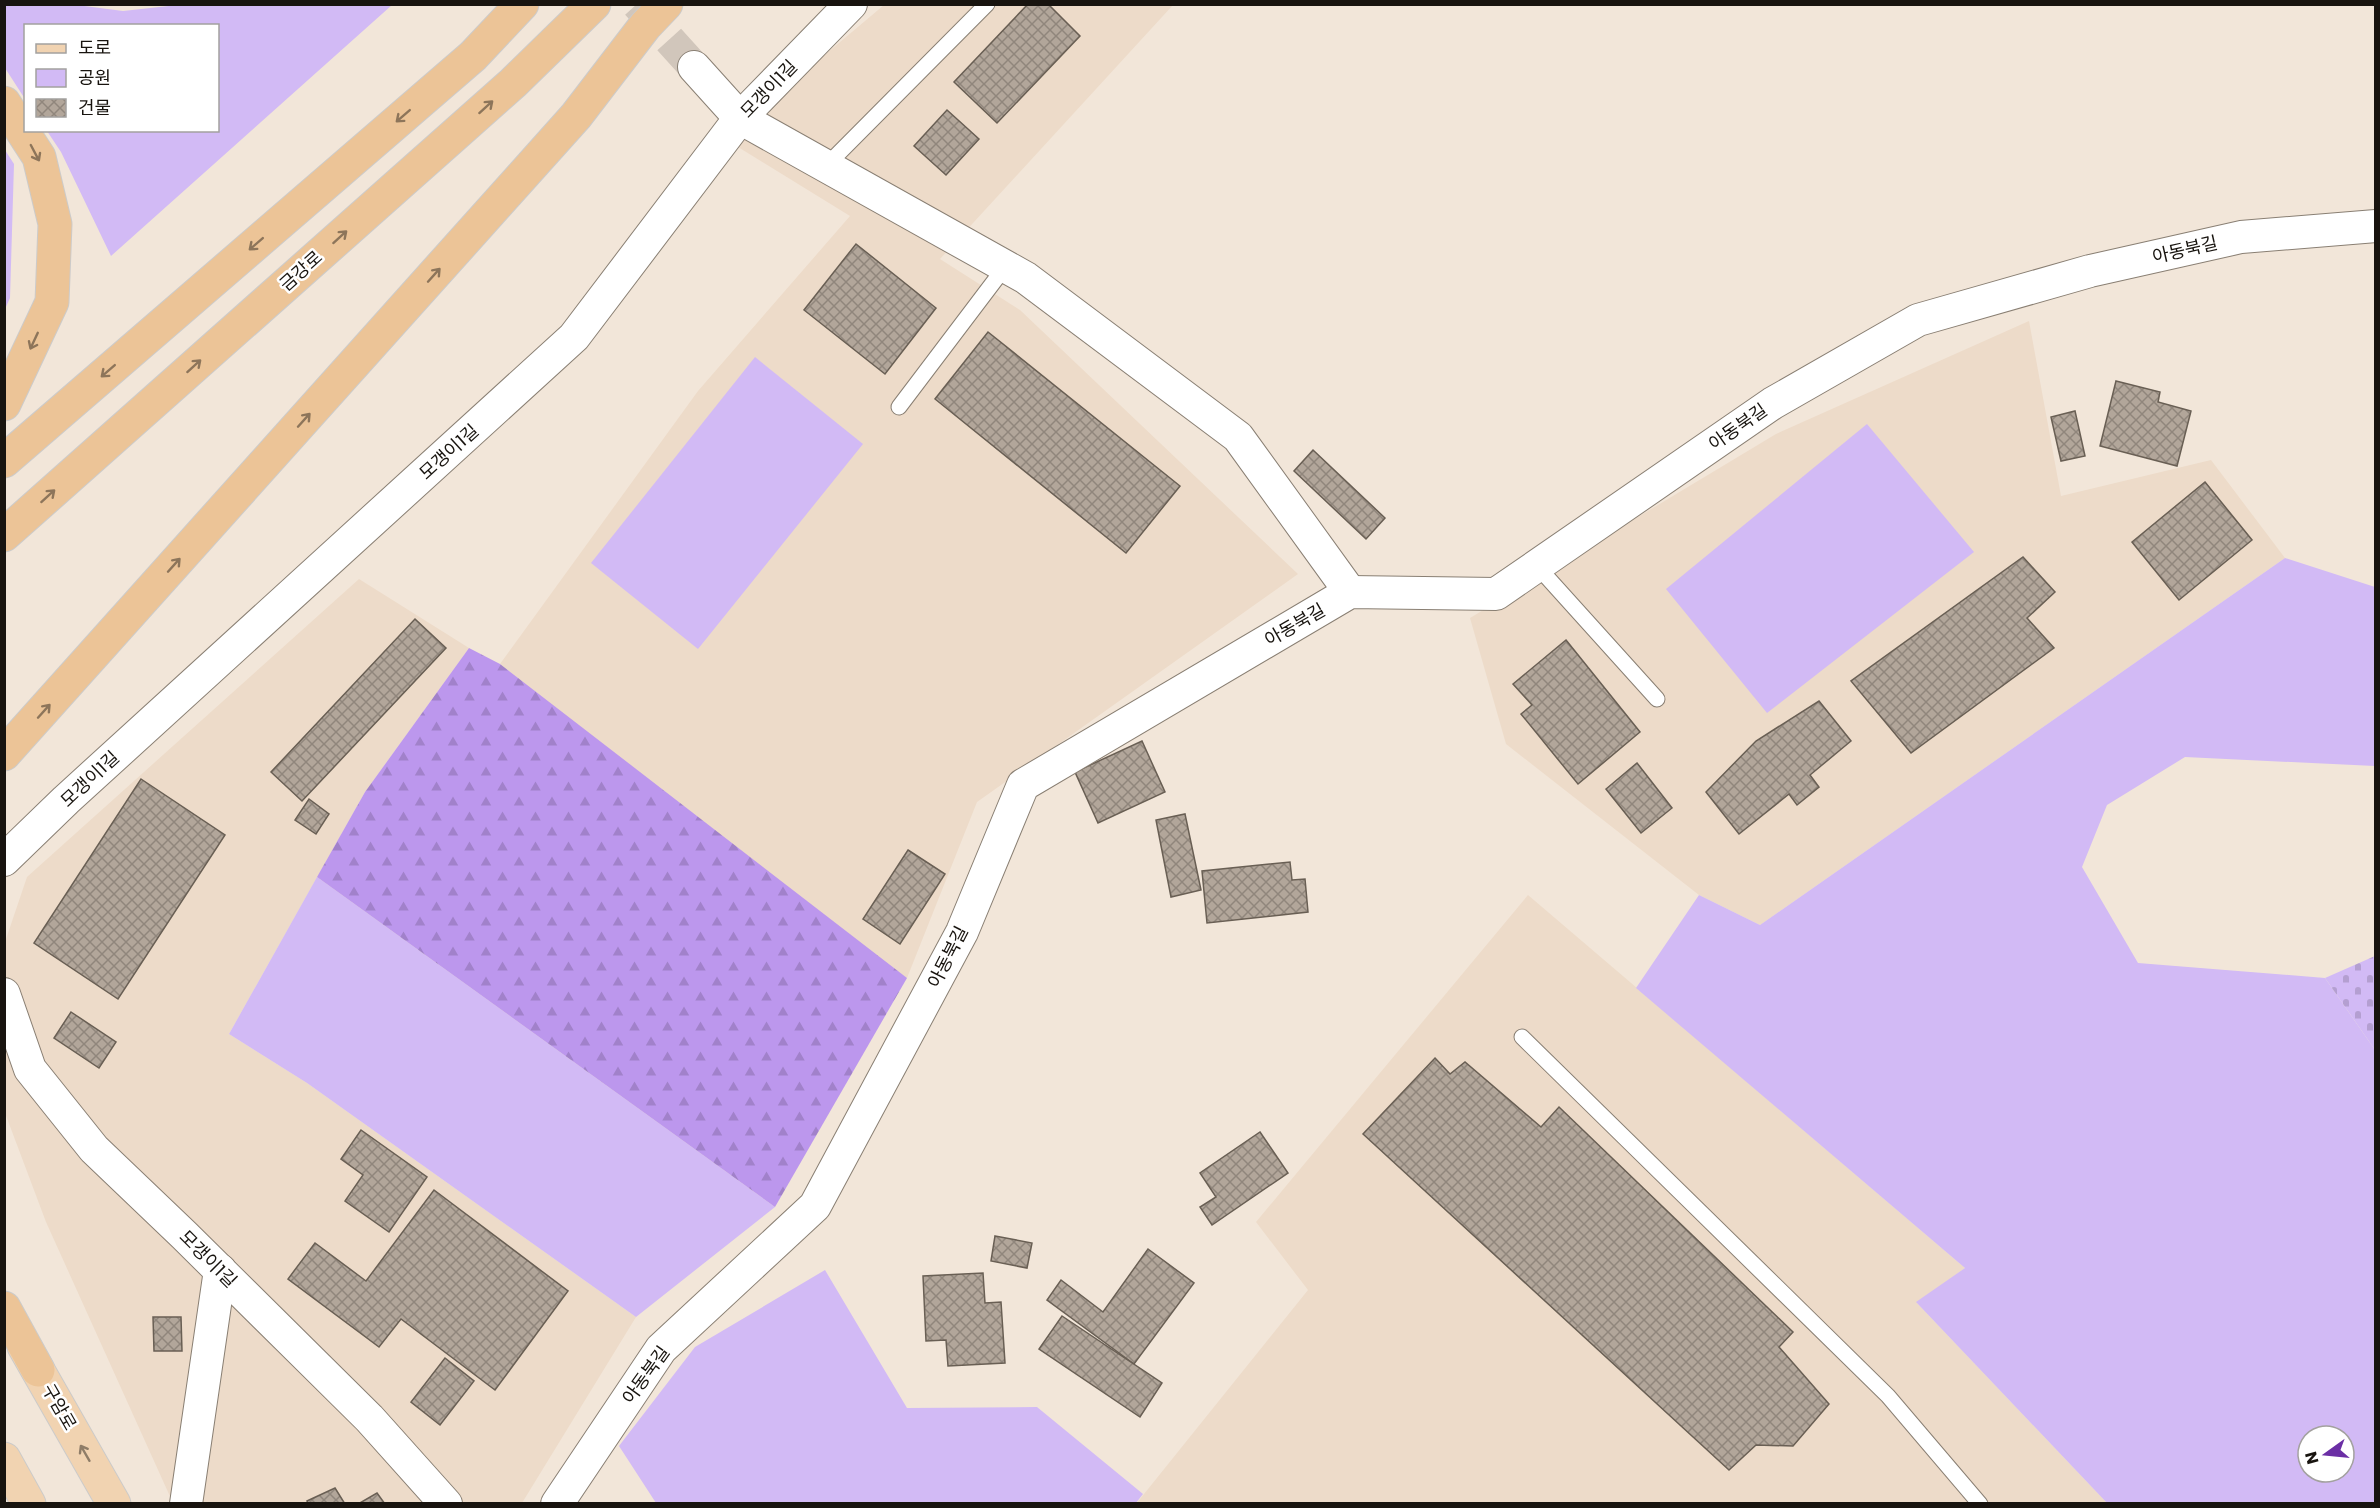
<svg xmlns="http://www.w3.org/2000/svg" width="2380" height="1508" font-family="Poppins,'Noto Sans KR',sans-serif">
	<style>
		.built { fill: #eddbc9 }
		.green { fill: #d2baf5; fill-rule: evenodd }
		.forest { fill: url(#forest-firs) }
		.cemetery { fill: url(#cemetery-stones) }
		.building { fill: url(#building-cross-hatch); stroke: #695f54; stroke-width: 1.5 }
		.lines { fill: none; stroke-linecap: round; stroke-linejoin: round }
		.minor-tunnel { stroke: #d1c6bb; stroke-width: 32; stroke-dasharray: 32 16; stroke-linecap: butt }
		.service-casing { stroke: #897f73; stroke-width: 17 }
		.minor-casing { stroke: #897f73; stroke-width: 34 }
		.primary-casing { stroke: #cccbca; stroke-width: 35 }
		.trunk-casing { stroke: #cccbca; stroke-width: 35 }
		.service { stroke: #fff; stroke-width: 15 }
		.minor { stroke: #fff; stroke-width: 32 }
		.primary { stroke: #f1d3b1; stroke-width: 33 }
		.trunk { stroke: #ecc497; stroke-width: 33 }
		.oneway { stroke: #8d755a }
		.oneway2 { stroke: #8f7d68 }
		.labels { text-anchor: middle; stroke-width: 5; stroke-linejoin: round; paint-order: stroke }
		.street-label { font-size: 18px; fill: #18140f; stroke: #fff }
	</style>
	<defs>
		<pattern id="forest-firs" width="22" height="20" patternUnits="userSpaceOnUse" patternTransform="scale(1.5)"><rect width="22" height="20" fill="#bc97ed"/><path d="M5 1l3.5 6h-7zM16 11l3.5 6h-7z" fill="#a181ca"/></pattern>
		<pattern id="cemetery-stones" width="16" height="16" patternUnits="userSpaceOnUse" patternTransform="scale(1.5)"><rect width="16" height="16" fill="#d2baf5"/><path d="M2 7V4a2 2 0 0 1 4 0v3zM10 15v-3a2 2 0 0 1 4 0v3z" fill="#b49fd1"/></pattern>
		<pattern id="building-cross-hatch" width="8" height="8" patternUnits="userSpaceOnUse" patternTransform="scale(1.5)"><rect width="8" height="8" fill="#b2a69a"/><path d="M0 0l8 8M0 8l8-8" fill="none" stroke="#90867c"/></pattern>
	</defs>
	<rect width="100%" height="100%" fill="#f2e6d9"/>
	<g class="built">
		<polygon points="884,5 1173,5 940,259 1020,310 1298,574 977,802 907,978 829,926 500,664 698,391 850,216 725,139"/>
		<polygon points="2029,321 2061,496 2211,460 2285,558 1760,925 1699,895 1506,744 1470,618 1776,434"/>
		<polygon points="359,579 469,648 365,792 229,1034 307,1083 636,1317 522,1503 173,1503 46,1222 5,1113 5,942 27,877"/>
		<polygon points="1528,895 1965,1268 1917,1303 2107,1503 1136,1504 1308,1290 1256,1222"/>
	</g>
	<g class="green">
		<polygon points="69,4 123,11 187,4 392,5 111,256 61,152 47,131 218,130 218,26 26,26 25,99 5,68 5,5"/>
		<polygon points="5,150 14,164 10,298 5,309"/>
		<polygon points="755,357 863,444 698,649 591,563"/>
		<polygon points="1867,424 1974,552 1767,713 1666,589"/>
		<path d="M2285,558L2375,587V766L2185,757L2107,805L2082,867L2138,963L2325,978L2375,1050V1503H2107L1916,1302L1965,1268L1636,988L1699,895L1760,925ZM2308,1436H2344V1472H2308Z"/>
		<polygon points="317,877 775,1207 636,1317 307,1083 229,1034"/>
		<polygon points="825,1270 907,1408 1037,1407 1143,1494 1136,1503 656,1503 619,1446 695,1347"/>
	</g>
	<polygon class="forest" points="469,648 500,664 907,978 775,1207 317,877 365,792"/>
	<polygon class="cemetery" points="2375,956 2375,1050 2325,978"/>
	<g class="building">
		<polygon points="1028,4 1048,4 1080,36 997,123 954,82"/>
		<polygon points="947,110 979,139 946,175 914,146"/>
		<polygon points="856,244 936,308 885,374 804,310"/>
		<polygon points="988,332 1180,486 1126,553 935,399"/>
		<polygon points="2116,381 2160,392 2158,402 2191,411 2177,466 2100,446"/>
		<polygon points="2075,411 2085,456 2061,461 2051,417"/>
		<polygon points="1313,450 1385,518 1366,539 1294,471"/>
		<polygon points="2205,482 2252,540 2179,600 2132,542"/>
		<polygon points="2023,557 2055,592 2027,618 2054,648 1911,753 1851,681"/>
		<polygon points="415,619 446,648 302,801 271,772"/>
		<polygon points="1566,640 1640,732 1578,784 1521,714 1532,705 1513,684"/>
		<polygon points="1819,701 1851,741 1810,775 1819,787 1797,805 1789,794 1739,834 1706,792 1756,741"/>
		<polygon points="1142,741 1165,792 1098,823 1075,772"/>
		<polygon points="1637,763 1672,808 1641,833 1606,789"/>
		<polygon points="141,779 225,835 118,999 34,943"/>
		<polygon points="309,799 329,814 316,834 295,820"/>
		<polygon points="1185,814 1201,890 1171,897 1156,820"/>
		<polygon points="908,850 945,874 900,944 863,919"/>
		<polygon points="1290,862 1292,880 1305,879 1308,912 1207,923 1202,871"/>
		<polygon points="71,1012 116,1042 99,1068 54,1038"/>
		<polygon points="1435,1058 1450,1074 1465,1062 1541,1127 1559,1107 1793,1332 1779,1347 1829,1404 1793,1446 1756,1445 1729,1470 1363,1134"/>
		<polygon points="361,1130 427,1177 389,1232 345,1201 363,1175 341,1159"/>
		<polygon points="1260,1132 1288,1173 1212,1225 1200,1207 1216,1197 1200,1173"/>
		<polygon points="434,1190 568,1291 495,1390 401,1319 379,1347 288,1279 315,1243 366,1281"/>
		<polygon points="995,1236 1032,1243 1027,1268 991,1261"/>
		<polygon points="1148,1249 1194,1283 1134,1364 1047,1300 1061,1280 1103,1312"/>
		<polygon points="983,1273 985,1303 1001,1302 1005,1363 948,1366 946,1340 926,1341 923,1276"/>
		<polygon points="1062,1316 1162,1383 1140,1417 1039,1349"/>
		<polygon points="153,1317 181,1317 182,1351 154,1351"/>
		<polygon points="445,1358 474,1381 440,1425 411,1402"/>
		<polygon points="335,1488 345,1504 308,1504 307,1501"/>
		<polygon points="377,1493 385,1504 358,1504"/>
	</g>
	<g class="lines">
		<polyline class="minor-tunnel" points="637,4 694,67"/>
		<defs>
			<g id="service">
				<polyline points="826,166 987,4"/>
				<polyline points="899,407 1005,267"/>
				<polyline points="1537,566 1657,699"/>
				<polyline points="1522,1037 1888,1396 1980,1504"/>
			</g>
			<g id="minor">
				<polyline points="694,67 740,118 1026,278 1238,437 1350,592"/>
				<polyline points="4,860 66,800 574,337 740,118 851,4"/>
				<polyline points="4,994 30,1069 94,1149 184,1235 369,1418 446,1504"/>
				<polyline points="186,1504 220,1270"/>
				<polyline points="557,1504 661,1349 815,1206 962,932 1023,785 1350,592 1496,594 1773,403 1918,320 2090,271 2241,237 2376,226"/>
			</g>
			<g id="primary">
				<polyline points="24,1346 114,1504"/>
				<polyline points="4,1459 29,1504"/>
			</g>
			<g id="trunk">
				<polyline points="4,103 39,157 55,224 52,302 4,404"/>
				<polyline points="4,461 473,56 522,4"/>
				<polyline points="4,535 513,83 594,4"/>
				<polyline points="4,754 576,116 645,26 666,4"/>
				<polyline points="4,1308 38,1370"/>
			</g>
		</defs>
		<use href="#service" class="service-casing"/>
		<use href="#minor" class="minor-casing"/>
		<use href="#primary" class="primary-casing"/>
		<use href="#trunk" class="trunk-casing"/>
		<use href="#service" class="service"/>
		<use href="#minor" class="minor"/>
		<use href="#primary" class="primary"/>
		<use href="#trunk" class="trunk"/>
	</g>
	<defs><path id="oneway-shaft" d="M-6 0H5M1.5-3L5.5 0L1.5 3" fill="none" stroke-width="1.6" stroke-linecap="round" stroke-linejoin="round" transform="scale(1.5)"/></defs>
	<g class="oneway">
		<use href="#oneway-shaft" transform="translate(486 107) rotate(-42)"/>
		<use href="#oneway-shaft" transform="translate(403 116) rotate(139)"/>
		<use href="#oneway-shaft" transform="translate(35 153) rotate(62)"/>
		<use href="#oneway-shaft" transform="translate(340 237) rotate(-42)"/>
		<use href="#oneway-shaft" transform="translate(256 244) rotate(139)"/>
		<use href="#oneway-shaft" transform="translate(434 275) rotate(-48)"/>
		<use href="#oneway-shaft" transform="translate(34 341) rotate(115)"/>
		<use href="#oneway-shaft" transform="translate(194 366) rotate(-42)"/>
		<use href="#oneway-shaft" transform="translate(108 371) rotate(139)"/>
		<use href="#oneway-shaft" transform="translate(304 420) rotate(-48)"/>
		<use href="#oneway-shaft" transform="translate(48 496) rotate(-42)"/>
		<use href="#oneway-shaft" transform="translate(174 565) rotate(-48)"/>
		<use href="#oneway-shaft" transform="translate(44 711) rotate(-48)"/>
	</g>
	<use class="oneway2" href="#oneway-shaft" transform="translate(85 1453) rotate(-120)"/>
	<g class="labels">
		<g class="street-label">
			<text transform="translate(769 89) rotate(-46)" y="6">모갱이1길</text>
			<text transform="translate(2185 250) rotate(-13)" y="6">아동북길</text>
			<text transform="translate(301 271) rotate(-42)" y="6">금강로</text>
			<text transform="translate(1738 427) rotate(-35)" y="6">아동북길</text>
			<text transform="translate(449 452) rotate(-42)" y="6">모갱이1길</text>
			<text transform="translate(1295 625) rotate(-30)" y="6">아동북길</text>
			<text transform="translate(90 779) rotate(-43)" y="6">모갱이1길</text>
			<text transform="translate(948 957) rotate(-63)" y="6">아동북길</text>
			<text transform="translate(208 1259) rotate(45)" y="6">모갱이1길</text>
			<text transform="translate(646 1375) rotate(-54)" y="6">아동북길</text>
			<text transform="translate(59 1407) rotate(60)" y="6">구암로</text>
		</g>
	</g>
	<rect width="2380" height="1508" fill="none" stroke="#18140f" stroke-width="12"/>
	<rect x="24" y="24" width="195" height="108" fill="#ffffff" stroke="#a3a19f" stroke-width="1.5"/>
	<rect x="36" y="44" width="30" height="9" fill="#f1d3b1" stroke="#a3a19f" stroke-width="1.5"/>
	<text x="78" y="54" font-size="18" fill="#18140f">도로</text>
	<rect x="36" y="69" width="30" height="18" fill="#d2baf5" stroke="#a3a19f" stroke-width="1.5"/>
	<text x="78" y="84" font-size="18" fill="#18140f">공원</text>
	<rect x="36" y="99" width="30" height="18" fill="url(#building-cross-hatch)" stroke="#a3a19f" stroke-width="1.5"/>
	<text x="78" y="114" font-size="18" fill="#18140f">건물</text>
	<g transform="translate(2326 1454) rotate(255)"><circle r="28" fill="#ffffff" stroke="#a3a19f" stroke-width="1.5"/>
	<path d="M0-4.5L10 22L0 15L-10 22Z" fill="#6b2fa5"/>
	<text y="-9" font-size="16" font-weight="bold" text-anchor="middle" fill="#18140f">N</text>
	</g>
</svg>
